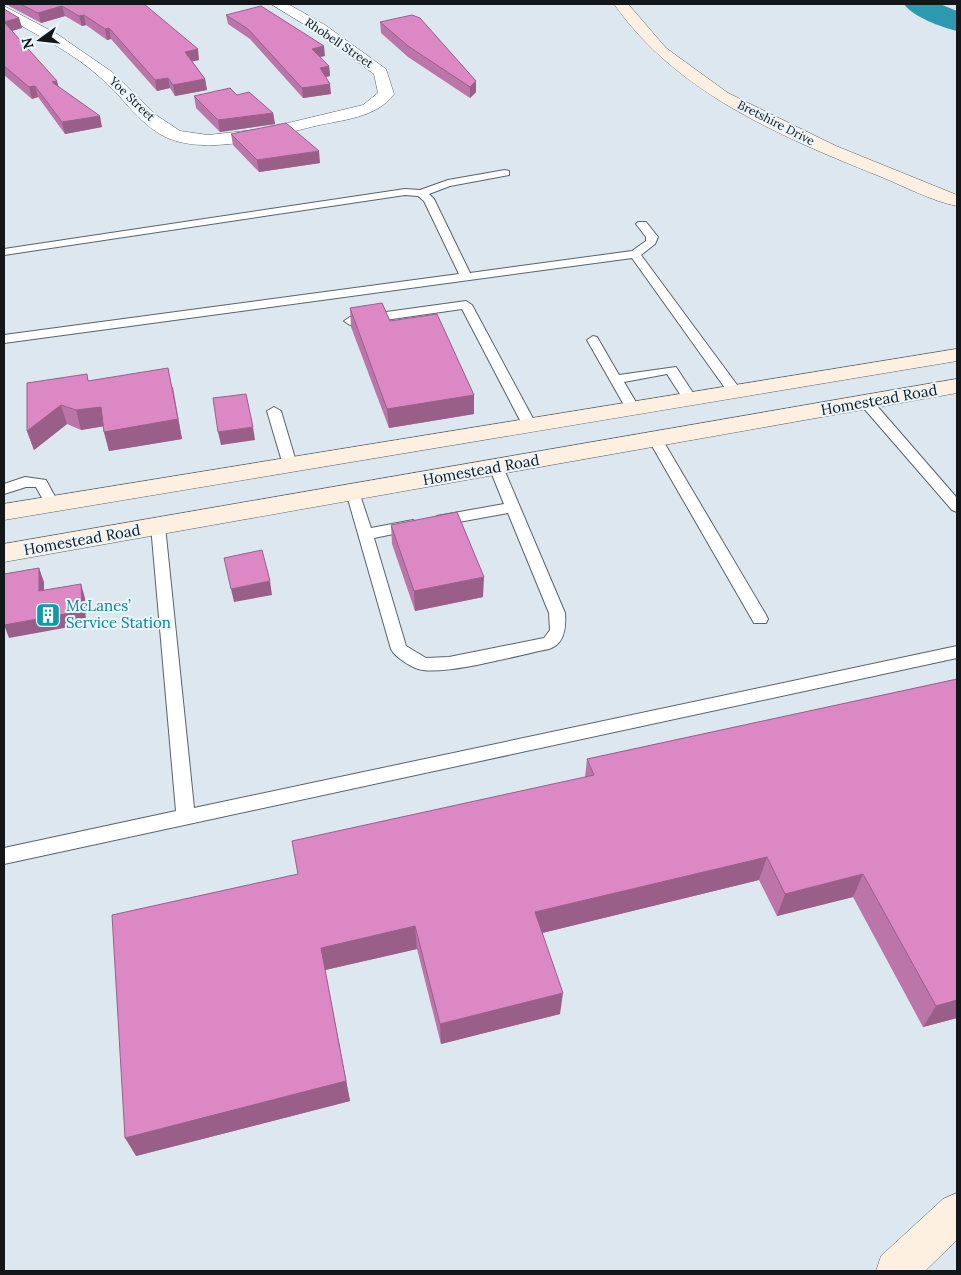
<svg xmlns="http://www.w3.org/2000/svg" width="961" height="1275" font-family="Lora,serif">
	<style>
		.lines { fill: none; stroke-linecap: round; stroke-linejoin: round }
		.river { fill: #2c99b1; fill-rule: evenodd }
		.lane-casing { stroke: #5a6369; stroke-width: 2 }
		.street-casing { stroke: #5a6369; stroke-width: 1 }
		.secondary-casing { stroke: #5a6369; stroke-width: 1 }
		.lane { fill: #fff; fill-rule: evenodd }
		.street { fill: #fff; fill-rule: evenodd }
		.secondary { fill: #fdf0e0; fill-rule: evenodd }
		.wall { fill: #bc75a9 }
		.shaded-wall { fill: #995f89 }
		.building { fill: #db88c4; stroke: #995f89 }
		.labels { text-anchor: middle; stroke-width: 4; stroke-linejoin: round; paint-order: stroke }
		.far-street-label { font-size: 12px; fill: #131719; stroke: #eaf5fd }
		.street-label { font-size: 15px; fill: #131719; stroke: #eaf5fd }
		.culture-label { font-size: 15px; fill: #0d838f; stroke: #eaf5fd; text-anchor: start }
	</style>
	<rect width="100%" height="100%" fill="#dde7ef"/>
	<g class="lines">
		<path class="river" d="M904,4H940L957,11V31C941,27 913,17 904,4Z"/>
		<defs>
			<g id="lane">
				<polygon points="505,170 509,171 509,175 450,186 429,194 434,199 470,273 632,251 646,241 646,237 636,224 638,222 646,222 658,237 655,244 641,255 740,389 742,392 740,395 730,395 632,258 4,343 4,335 459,274 424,201 418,196 405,195 4,255 4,249 405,189 420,190 448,180"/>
				<polygon points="466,301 472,305 537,426 535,429 530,430 523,426 462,309 350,325 344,321 350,317"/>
				<polygon points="593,336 597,337 619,375 676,367 697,399 695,402 685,402 667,374 624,382 640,409 638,412 628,412 587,340"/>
				<polygon points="866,398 871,399 957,498 957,512 952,510 861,405 859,402"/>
				<polygon points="274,407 281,411 297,465 295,468 290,469 283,465 267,411"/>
				<polygon points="655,435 662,439 766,615 768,619 766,623 754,623 648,439"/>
				<path d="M496,463L503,467L565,613C566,627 565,644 549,649C518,655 452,674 423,670C413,669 395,657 391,649L346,492L348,489H358L371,528L413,520L420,525L413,530L374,538L406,646L426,658L449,657L544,638L550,630L549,613L508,513L437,526L430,521L437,516L504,504L489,467Z"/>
				<polygon points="25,477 46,480 59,504 57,507 47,507 36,487 26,487 4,494 4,484"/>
				<polygon points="158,521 165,526 194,808 957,646 957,658 4,864 4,848 176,811 151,526"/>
			</g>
			<path id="street" d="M271,4H288L325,25L386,69L394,94C377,118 341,120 315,126C274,136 212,155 170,139C142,128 124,98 102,79C74,53 37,35 4,16V6L57,34L112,72L156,115L180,131L208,135L263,129L363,105L378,93L374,74L315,31Z"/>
			<g id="secondary">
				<path d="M614,4H628L666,48L728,93L836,146L957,195V206C931,201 904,186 879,176C782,137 676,93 614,4Z"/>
				<polygon points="957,349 957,361 4,520 4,504"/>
				<polygon points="957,379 957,393 4,562 4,544"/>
				<polygon points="957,1193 957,1240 925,1271 876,1271 881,1256 943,1199"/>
			</g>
		</defs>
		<use href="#lane" class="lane-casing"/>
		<use href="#street" class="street-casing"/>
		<use href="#secondary" class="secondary-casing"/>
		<use href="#lane" class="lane"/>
		<use href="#street" class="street"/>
		<use href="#secondary" class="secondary"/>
	</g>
	<g class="wall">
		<polygon points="8,4 144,4 199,60 192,61 205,79 207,90 175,96 170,88 157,91 111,39 107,40 86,25 82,26 65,16 41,23 9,6"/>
		<polygon points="4,9 19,18 22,28 12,31 58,87 102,127 65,134 38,97 32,99 4,75"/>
		<polygon points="226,15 325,56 320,57 329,66 330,76 326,77 331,94 303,98 250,39 228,24"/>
		<polygon points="420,18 476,92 470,98 408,57 381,33 380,22"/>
		<polygon points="194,96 273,113 275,124 220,132 196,108"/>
		<polygon points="231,134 320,163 259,172 233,145"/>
		<polygon points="350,308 390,321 474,395 474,414 389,428 351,327"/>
		<polygon points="89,380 173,387 182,439 109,451 104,432 103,426 81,430 67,424 34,450 27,431"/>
		<polygon points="391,525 483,597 415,611 392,544"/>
		<polygon points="957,679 957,1018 923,1027 853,897 777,916 759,880 542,933 560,1014 441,1044 417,949 325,970 350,1101 136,1156 298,874 585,777 587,759"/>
	</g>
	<g class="shaded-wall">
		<polygon points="62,6 65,16 41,23 38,13"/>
		<polygon points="84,15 86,25 82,26 79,16"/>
		<polygon points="19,18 22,28 7,32 4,22"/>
		<polygon points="109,28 111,39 107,40 105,29"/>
		<polygon points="324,46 325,56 313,58 312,49"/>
		<polygon points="198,49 199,60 186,63 185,52"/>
		<polygon points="329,66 330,76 321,78 320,68"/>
		<polygon points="168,78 170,88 157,91 155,80"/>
		<polygon points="205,79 207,90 175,96 173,85"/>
		<polygon points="57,81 60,92 52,82"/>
		<polygon points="476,81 476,92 470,98 470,87"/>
		<polygon points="330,84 331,94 303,98 302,88"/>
		<polygon points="35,86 38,97 32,99 29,87"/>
		<polygon points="273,113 275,124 220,132 218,120"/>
		<polygon points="100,116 102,127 65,134 62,122"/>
		<polygon points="319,151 320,163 259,172 257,160"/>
		<polygon points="168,368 182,439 109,451 104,432"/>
		<polygon points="474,395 474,414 389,428 387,409"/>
		<polygon points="61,405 67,424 34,450 27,431"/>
		<polygon points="101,407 106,426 81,430 76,410"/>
		<polygon points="253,427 255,440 221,445 218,432"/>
		<polygon points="39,568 44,582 44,605 39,591"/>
		<polygon points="484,577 483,597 415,611 414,591"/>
		<polygon points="270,581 272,595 234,602 231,589"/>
		<polygon points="81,584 85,598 86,624 9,638 4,625"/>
		<polygon points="767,857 759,880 534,935 535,912"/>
		<polygon points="863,874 853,897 777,916 785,894"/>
		<polygon points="415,926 417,949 325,970 350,1101 136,1156 125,1138 321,948"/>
		<polygon points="563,993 560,1014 441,1044 440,1024"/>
		<polygon points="957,1000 957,1018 923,1027 936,1006"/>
	</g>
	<g class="building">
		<polygon points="20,4 144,4 198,49 185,52 205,79 173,85 168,78 155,80 109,28 105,29 84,15 79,16 62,6 38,13"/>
		<polygon points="261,6 324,46 312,49 329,66 320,68 330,84 302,88 248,29 226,15"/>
		<polygon points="4,9 19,18 4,22 57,81 52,82 100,116 62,122 35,86 29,87 4,66"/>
		<polygon points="412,15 420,18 476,81 470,87 408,46 380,22"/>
		<polygon points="230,88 237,95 249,92 273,113 218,120 194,96"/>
		<polygon points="286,123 319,151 257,160 231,134"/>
		<polygon points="382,303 390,321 437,314 474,395 387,409 350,308"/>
		<polygon points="168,368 178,419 104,432 101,407 76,410 61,405 27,431 27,383 87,374 88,381"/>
		<polygon points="246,394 253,427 218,432 213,398"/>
		<polygon points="457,512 484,577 414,591 391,525"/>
		<polygon points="262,550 270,581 231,589 224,558"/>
		<polygon points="39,568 39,591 81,584 82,611 4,625 4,574"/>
		<polygon points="957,679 957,1000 936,1006 863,874 785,894 767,857 535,912 563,993 440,1024 415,926 321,948 346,1081 125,1138 112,915 298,874 292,841 594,775 587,759"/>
	</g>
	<defs>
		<symbol id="building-square" viewBox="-11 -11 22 22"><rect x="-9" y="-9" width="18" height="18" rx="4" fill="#0f9aa8" stroke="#eaf5fd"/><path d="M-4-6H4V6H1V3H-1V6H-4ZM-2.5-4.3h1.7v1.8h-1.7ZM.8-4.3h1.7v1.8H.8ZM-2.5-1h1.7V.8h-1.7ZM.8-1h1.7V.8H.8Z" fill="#fff"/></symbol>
	</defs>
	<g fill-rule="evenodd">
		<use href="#building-square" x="34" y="601" width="28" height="28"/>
	</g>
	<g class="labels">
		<g class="far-street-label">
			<text transform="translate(339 43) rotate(34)" y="4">Rhobell Street</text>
			<text transform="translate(132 99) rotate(44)" y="4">Yoe Street</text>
			<text transform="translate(776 123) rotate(27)" y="4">Bretshire Drive</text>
		</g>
		<g class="street-label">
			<text transform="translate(879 400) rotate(-10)" y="5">Homestead Road</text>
			<text transform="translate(481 470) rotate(-10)" y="5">Homestead Road</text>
			<text transform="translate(82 540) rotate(-10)" y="5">Homestead Road</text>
		</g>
		<g class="culture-label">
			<text x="66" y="611">McLanes’<tspan x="66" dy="17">Service Station</tspan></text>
		</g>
	</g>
	<rect width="961" height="1275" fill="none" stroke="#131719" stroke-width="10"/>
	<g transform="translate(40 40) rotate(255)" stroke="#eaf5fd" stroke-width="4" paint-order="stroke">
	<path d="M0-4L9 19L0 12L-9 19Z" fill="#131719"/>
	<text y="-8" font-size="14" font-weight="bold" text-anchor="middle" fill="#131719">N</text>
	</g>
</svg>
